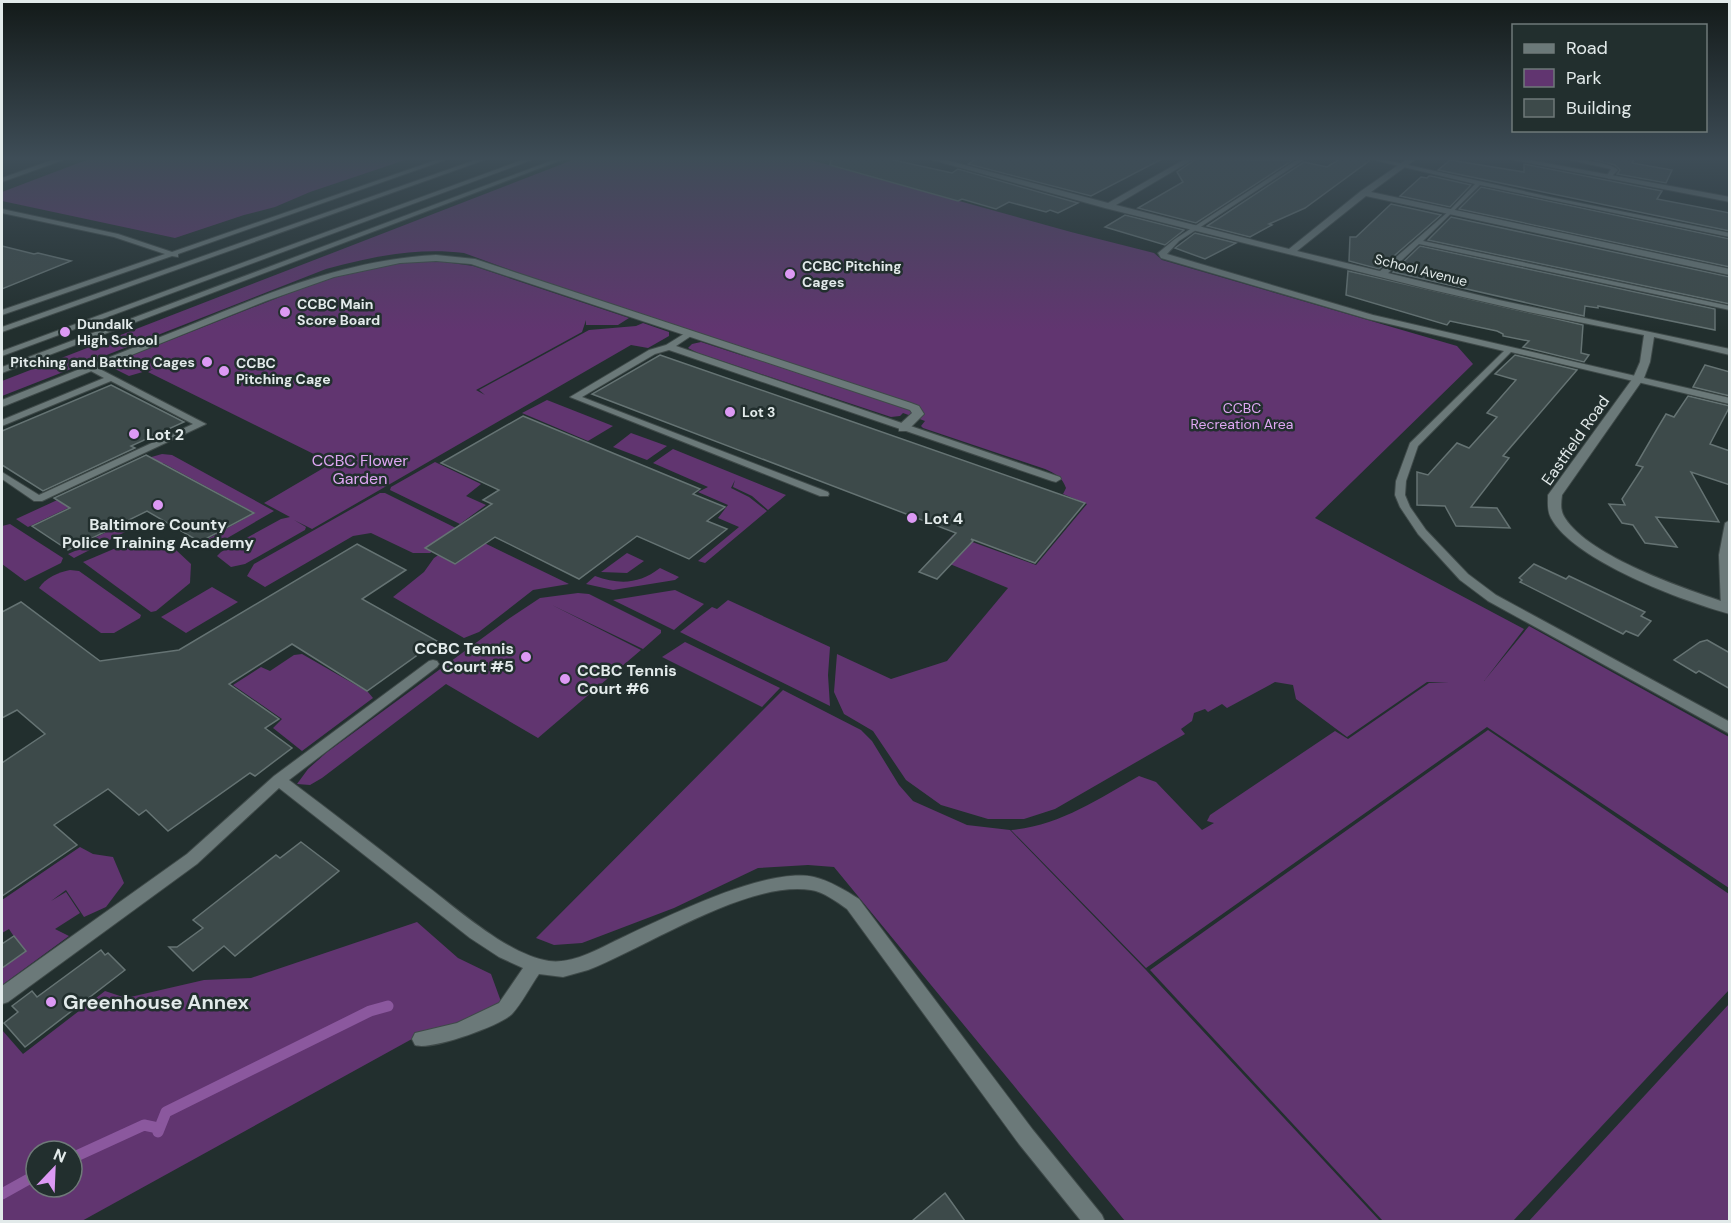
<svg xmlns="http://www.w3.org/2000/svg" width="1731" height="1223" font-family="'DM Sans',sans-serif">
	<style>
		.green { fill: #613570; fill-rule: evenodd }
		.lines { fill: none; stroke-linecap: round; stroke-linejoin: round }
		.stream { stroke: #8b589e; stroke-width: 11 }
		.building { fill: #3d4a4a; stroke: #657373; stroke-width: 1.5 }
		.service-casing { stroke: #3f4a49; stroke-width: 2 }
		.minor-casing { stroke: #3f4a49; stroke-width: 2 }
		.tertiary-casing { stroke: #3f4a49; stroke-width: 2 }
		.secondary-casing { stroke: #3f4a49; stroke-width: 2 }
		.service { fill: #6b7979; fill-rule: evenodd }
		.minor { fill: #6b7979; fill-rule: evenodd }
		.tertiary { fill: #6b7979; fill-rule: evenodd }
		.secondary { fill: #6b7979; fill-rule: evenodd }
		.poi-dot { fill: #dc99f4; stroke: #222f2e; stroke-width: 2 }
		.labels { text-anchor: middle; stroke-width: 5; stroke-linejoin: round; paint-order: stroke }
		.far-poi-label { font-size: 14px; font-weight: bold; fill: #e2eaea; stroke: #222f2e; text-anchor: start }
		.far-street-label { font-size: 14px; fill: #e2eaea; stroke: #222f2e }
		.far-park-label { font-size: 14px; fill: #dfa7f3; stroke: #222f2e }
		.poi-label { font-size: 16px; font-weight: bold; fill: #e2eaea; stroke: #222f2e; text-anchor: start }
		.street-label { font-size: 16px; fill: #e2eaea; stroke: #222f2e }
		.park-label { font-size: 16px; fill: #dfa7f3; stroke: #222f2e }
		.near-poi-label { font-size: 20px; font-weight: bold; fill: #e2eaea; stroke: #222f2e; text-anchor: start }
	</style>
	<rect width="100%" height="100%" fill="#222f2e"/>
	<g class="green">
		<polygon points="89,159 408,159 310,192 275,207 244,215 175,238 2,201 2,192"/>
		<path d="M575,159H807L1071,232L1154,253L1162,260L1457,346L1473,364L1315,518L1524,629L1484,681L1529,626L1729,737V888L1487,727L1146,968L1011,830C1059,826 1098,799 1139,776L1156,782L1202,830L1214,823L1207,821L1210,815L1335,731L1348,739L1429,683L1449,682H1427L1347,737L1296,699L1293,685L1275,682L1227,708L1222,704L1208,712L1205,709L1194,713L1192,721L1181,729L1185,734L1055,809L1024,819H988L941,805L906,780L873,731L844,714L834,692L837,654L891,679L947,661L1008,588L933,557L953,535L1036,565L1087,504L1063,494L1066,488C1062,477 1056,474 1045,469L923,428L921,426L925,421L903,413L900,416L891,417L698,353L688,348L692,344L701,342L756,360L464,253C417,247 370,257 326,269L2,396V381Z"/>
		<polygon points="430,260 473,266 629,318 618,325 586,325 586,320 582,332 476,390 485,395 479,390 589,330 636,326 643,323 669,332 669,336 648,348 631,345 312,529 294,520 306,527 305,530 245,564 231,567 217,556 221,552 281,519 290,517 264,503 332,463 148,372 153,369 129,376 111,367 115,362 338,274 398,262"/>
		<polygon points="547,400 613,426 588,441 522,413"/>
		<polygon points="631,433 667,446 647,460 613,447"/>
		<polygon points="673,449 786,495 768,510 752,496 733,487 735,480 731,488 749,497 767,511 705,563 698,561 739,527 718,518 728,505 698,492 708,487 653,463"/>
		<polygon points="162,454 172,455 274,511 217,544 202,549 195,546 255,513 163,463 112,486 148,458"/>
		<polygon points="435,462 481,484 466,496 486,505 460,524 390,490 391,487"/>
		<polygon points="380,493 385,493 464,532 430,553 413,553 371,533 353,536 265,587 247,576 254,564"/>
		<polygon points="95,495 28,527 16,519 66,496"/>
		<polygon points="130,520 134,522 129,530 74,558 68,554 84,547 81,545"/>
		<polygon points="10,524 63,558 61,563 25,581 2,564 2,526"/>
		<polygon points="468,535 569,584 533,590 479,632 464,638 393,597 424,572 434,558"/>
		<polygon points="145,544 176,550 191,564 190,583 156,611 151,612 83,562 116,548"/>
		<polygon points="627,553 644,561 627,573 601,572"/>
		<path d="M660,568L679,577L675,580L613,590L586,584L595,576C620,585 639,584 660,568Z"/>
		<path d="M70,570L79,571L141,615L140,618L114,633H101L39,588C45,578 59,572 70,570Z"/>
		<polygon points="212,587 238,602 186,633 161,617"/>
		<polygon points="675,590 704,604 674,630 613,600"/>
		<polygon points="578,593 589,594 661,630 661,633 643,649 552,605 641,650 538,738 446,684 322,778 310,785 297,784 308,769 326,753 507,620 540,598"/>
		<polygon points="728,600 830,647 828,675 830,706 680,632 712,607 717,609"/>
		<polygon points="685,642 780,688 762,707 662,657"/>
		<polygon points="302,654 368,692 373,698 302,751 273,728 282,719 233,685 261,667 270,671 294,655"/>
		<polygon points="783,690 861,730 872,741 899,785 913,801 967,825 1010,830 1146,970 1380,1221 1125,1221 834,867 808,865 758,868 674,908 582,943 554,945 536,938"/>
		<polygon points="1488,730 1729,894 1729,990 1513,1221 1383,1221 1150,970"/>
		<polygon points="80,847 93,854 113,857 124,883 106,907 84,917 66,890 51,901 66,892 80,913 55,929 69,936 2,985 2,968 24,952 9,929 2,933 2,900"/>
		<path d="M417,922L458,958L491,974L503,1007L459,1027L421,1034L80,1222L2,1221V1030L23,1054L105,991L126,998L204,980L251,978ZM36,1151H72V1187H36Z"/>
		<polygon points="1729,1004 1729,1221 1529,1221"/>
	</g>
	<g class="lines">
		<g class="stream">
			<polyline points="158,1132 166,1112 370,1011 388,1006"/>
			<polyline points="72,1158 144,1125 158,1128"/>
			<polyline points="2,1194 36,1175"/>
		</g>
	</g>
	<g class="building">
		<polygon points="831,159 889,159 952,173 958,169 1078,203 1058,213 1050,210 1046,212 1009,202 996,209 962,199 958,201 830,165"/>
		<polygon points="976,159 1162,159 1091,196 968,164"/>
		<polygon points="1196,159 1282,160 1293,160 1196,223 1138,208 1183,182 1177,172"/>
		<polygon points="1340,159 1368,159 1369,161 1305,208 1269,224 1272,225 1250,237 1207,226 1304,162 1327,167"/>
		<polygon points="1591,159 1634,159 1632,163 1672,170 1666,183 1617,174 1620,170 1615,165"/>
		<polygon points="1450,160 1524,172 1524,164 1662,191 1657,199 1730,213 1730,231 1438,170"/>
		<polygon points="1429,176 1431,176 1471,185 1450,207 1400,196 1421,177 1427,178"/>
		<polygon points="1481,187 1730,239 1730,267 1459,209"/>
		<polygon points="1391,204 1441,215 1379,269 1349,261 1350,237 1356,237"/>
		<polygon points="1125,215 1184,230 1165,245 1105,227"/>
		<polygon points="1451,217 1730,277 1730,304 1428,240"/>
		<polygon points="1195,233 1236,243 1205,259 1175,248"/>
		<polygon points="2,246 34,254 38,253 71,261 2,289"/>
		<polygon points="1420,246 1715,309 1715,330 1598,306 1598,308 1585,306 1584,316 1393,272"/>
		<polygon points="1348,271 1583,325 1581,353 1589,355 1584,362 1523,347 1529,341 1503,336 1503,334 1497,331 1450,321 1447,325 1346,295"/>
		<polygon points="660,355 839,417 1085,503 1035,563 971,539 973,541 937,579 919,572 956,533 592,394"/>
		<polygon points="1515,355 1577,370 1503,456 1509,458 1471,507 1497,508 1510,528 1456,526 1445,506 1417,505 1417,472 1428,475 1457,443 1469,448 1497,417 1487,413 1516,380 1495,374"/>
		<polygon points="1705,365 1730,372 1730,396 1693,387"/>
		<polygon points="111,385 184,422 131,446 135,448 43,491 2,465 2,431"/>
		<polygon points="1688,396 1730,406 1710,444 1730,451 1730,485 1691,472 1719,522 1656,517 1677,547 1645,543 1633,525 1622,523 1609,504 1625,505 1622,499 1643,467 1636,465 1657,429 1666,414 1674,417"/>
		<polygon points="523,416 700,489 693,494 725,507 707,521 727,529 689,559 637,536 579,579 495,537 455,564 425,548 492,504 483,500 499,490 441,463"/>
		<polygon points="146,455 254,513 200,542 147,511 68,550 32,526 70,508 54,498"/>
		<polygon points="357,544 406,570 362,599 437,641 367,691 292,644 229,684 279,719 265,728 292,748 255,776 250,773 168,831 146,810 139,815 108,789 54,825 77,845 2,896 2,763 45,734 17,710 2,718 2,612 21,602 100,661 179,650"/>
		<polygon points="1534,564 1566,579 1569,576 1645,612 1641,616 1651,621 1638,636 1626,631 1623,634 1520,582 1522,580 1519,578"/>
		<polygon points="1707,640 1730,653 1730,689 1699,671 1696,673 1674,660 1700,642"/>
		<polygon points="301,842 339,871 235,956 224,946 193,971 169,947 177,947 203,928 193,920 276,855 280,858"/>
		<polygon points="14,936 26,951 2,968 2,944"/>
		<polygon points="101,950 105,955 108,953 125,970 25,1047 4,1023 18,1012 12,1006 32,991 37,997"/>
		<polygon points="945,1193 965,1221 912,1221"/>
	</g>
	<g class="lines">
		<defs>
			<g id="service">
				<polygon points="439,159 448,159 178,254 178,257 172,256 2,315 2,310 165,254 114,237 2,213 2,209 118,234 172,252"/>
				<polygon points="478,159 487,159 2,332 2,327"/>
				<polygon points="525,159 534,159 2,356 2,351"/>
				<polygon points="556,159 564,159 2,373 2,367"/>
				<polygon points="1298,159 1305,159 1179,241 1167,254 1373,315 1730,398 1730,404 1511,352 1418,446 1406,481 1405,495 1410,507 1426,530 1468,574 1496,595 1730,722 1730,734 1488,601 1460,580 1418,534 1400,507 1395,495 1396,481 1410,443 1504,351 1368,319 1161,258 1158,253 1175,239"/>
				<polygon points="1370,159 1381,159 1550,197 1730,233 1730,237 1480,185 1423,241 1730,306 1730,310 1419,244 1385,276 1379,276 1379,272 1449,211 1475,184"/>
				<path d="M1565,159C1577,159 1610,162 1618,170L1609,179L1606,177L1611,169Z"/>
				<polygon points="687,332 694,334 676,346 1060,477 1061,479 1056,482 1052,481 669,350 655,354 582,397 828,492 829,494 828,496 820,496 570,397 649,350 666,345"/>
				<polygon points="92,365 206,424 42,501 34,501 2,479 2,472 39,495 193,424 111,381 2,426 2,420 104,378 89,370 89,366"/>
				<polygon points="1730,520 1730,611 1727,612 1721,608 1719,555 1725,523"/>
				<path d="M433,660L437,661L439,664L437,667L289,780C333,813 376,846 419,880C453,905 507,955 549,961C573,964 596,950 617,940C662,919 767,866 814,877C830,881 845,890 859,899L1033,1130L1102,1215L1105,1222H1082L1019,1144L847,909C837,902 824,892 811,890C748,880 647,947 588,970L563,977L539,974C530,987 522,1003 512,1014C500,1026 430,1051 415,1045L412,1039L415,1033L457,1023L499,1003L523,968L499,957L470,938L279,788L197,864L8,1002L2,1004V986L187,854L274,776L429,661Z"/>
			</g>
			<g id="minor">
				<path d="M929,159H942L1108,203L1185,159H1194L1116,205L1289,249L1361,191L1407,159H1416L1371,192L1730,269V275L1366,196L1297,251L1499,300L1730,349V355L1654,337L1650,362L1644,378L1562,495C1561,503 1560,511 1565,518C1590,557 1685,589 1730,604V614C1683,601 1574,561 1551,518C1547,511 1548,503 1548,495L1633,378L1640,362L1644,335L1528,312L1428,289L1105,208Z"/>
				<path d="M436,255L475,259L911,403L919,406L924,414L907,431H899V425L912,413L910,410L471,264L436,261L400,263L334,277L266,301L2,407V400C64,375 126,351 188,326C270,292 346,260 436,255Z"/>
			</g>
			<polygon id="tertiary" points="55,159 66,159 2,182 2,178"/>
			<polygon id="secondary" points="1508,159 1524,159 1730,197 1730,202"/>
		</defs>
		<use href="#service" class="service-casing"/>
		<use href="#minor" class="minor-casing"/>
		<use href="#tertiary" class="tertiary-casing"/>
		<use href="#secondary" class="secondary-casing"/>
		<use href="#service" class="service"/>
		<use href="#minor" class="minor"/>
		<use href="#tertiary" class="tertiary"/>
		<use href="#secondary" class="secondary"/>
	</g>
	<linearGradient id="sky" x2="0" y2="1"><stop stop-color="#131a19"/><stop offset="0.48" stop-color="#3e4d57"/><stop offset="1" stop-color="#3e4d57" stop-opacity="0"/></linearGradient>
	<rect width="1731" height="330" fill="url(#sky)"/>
	<g class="poi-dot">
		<circle cx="790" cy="274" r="6"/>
		<circle cx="285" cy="312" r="6"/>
		<circle cx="65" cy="332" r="6"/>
		<circle cx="207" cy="362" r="6"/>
		<circle cx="224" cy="371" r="6"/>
		<circle cx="730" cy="412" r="6"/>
		<circle cx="134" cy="434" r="6"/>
		<circle cx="158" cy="505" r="6"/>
		<circle cx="912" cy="518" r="6"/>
		<circle cx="526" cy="657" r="6"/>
		<circle cx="565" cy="679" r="6"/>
		<circle cx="51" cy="1002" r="6"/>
	</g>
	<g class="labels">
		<g class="far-poi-label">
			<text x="802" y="271">CCBC Pitching<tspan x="802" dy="16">Cages</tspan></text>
			<text x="297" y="309">CCBC Main<tspan x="297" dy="16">Score Board</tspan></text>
			<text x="77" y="329">Dundalk<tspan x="77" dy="16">High School</tspan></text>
			<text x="195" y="367" text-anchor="end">Pitching and Batting Cages</text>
			<text x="236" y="368">CCBC<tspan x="236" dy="16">Pitching Cage</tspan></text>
			<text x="742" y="417">Lot 3</text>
		</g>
		<g class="far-street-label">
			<text transform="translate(1421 270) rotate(14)" y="5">School Avenue</text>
		</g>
		<g class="far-park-label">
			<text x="1242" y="413">CCBC<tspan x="1242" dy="16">Recreation Area</tspan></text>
		</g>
		<g class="poi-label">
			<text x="146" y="440">Lot 2</text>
			<text x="924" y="524">Lot 4</text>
			<text x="158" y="530" text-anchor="middle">Baltimore County<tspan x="158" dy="18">Police Training Academy</tspan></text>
			<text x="514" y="654" text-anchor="end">CCBC Tennis<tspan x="514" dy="18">Court #5</tspan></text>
			<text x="577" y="676">CCBC Tennis<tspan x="577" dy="18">Court #6</tspan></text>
		</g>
		<g class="street-label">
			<text transform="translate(1575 440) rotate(-55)" y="6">Eastfield Road</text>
		</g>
		<g class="park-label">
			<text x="360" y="466">CCBC Flower<tspan x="360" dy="18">Garden</tspan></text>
		</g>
		<g class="near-poi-label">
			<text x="63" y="1009">Greenhouse Annex</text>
		</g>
	</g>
	<rect width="1731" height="1223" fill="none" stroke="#e2eaea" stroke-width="6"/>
	<rect x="1512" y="24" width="195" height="108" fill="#222f2e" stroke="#6f7a79" stroke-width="1.5"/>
	<rect x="1524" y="44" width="30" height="9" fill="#6b7979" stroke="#6f7a79" stroke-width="1.5"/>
	<text x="1566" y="54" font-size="18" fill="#e2eaea">Road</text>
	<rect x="1524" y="69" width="30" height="18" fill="#613570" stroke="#6f7a79" stroke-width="1.5"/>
	<text x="1566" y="84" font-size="18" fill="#e2eaea">Park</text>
	<rect x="1524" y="99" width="30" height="18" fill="#3d4a4a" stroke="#6f7a79" stroke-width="1.5"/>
	<text x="1566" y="114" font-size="18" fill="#e2eaea">Building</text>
	<g transform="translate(54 1169) rotate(23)"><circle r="28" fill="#222f2e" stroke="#6f7a79" stroke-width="1.5"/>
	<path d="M0-4.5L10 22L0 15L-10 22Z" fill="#dc99f4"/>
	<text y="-9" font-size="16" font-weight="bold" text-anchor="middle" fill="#e2eaea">N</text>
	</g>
</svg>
